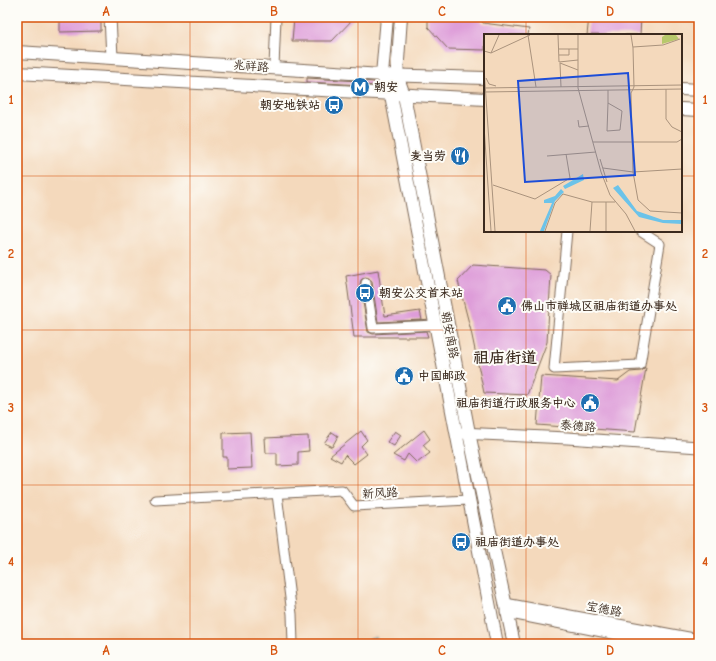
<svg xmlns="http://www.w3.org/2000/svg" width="716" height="661" font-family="'Comic Neue','LXGW WenKai TC',sans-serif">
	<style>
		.water { fill: #6cc3e9; stroke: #547684 }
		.building { fill: #de9dd9 }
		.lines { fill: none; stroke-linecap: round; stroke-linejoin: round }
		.minor-casing { stroke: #7c6755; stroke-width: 11 }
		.tertiary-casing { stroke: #7c6755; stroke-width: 13 }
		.secondary-casing { stroke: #7c6755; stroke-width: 14 }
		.minor { stroke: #fff; stroke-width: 9 }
		.tertiary { stroke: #fff; stroke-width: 11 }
		.secondary { stroke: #fff; stroke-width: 12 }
		.grid { fill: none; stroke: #d7540e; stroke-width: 1; stroke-opacity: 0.55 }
		.labels { text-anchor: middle; stroke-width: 4; stroke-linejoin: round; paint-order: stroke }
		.street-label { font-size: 12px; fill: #3b2a1e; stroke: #fdfcf7 }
		.poi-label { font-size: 12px; font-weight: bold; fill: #3b2a1e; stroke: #fdfcf7; text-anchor: start }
		.district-label { font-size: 16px; font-weight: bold; fill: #3b2a1e; stroke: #fdfcf7 }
		.inset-road { fill: none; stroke: #aa937d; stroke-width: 1 }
		.view { fill: #1d4ed8; fill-opacity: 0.15; stroke: #1d4ed8; stroke-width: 2 }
		.inset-edge { fill: none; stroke: #3b2a1e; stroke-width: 2 }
		.neatline { fill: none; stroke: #d7540e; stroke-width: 1.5 }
		.grid-label { font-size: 13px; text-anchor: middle; font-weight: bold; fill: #d7540e }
	</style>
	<rect width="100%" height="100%" fill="#fdfcf7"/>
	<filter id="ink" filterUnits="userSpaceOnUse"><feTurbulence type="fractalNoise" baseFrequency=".025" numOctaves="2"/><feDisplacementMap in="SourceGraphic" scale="8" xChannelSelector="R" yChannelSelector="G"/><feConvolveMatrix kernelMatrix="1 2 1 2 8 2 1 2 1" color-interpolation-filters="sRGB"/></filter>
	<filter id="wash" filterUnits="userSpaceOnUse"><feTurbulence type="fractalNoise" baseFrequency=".012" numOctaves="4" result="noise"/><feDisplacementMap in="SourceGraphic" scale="16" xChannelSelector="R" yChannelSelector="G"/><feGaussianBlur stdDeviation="0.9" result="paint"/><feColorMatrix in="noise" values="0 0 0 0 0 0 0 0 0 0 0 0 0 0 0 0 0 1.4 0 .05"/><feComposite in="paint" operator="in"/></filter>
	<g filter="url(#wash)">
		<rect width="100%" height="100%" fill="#f4d9bc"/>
		<polygon class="water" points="376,637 378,644 355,644 370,640 370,638"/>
		<g id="blocks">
			<g class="building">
				<polygon points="60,17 101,17 101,31 60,32"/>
				<polygon points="294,17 355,17 332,41 292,41"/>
				<polygon points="428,17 478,17 483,23 529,29 528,35 485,35 485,50 448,49 428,27"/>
				<polygon points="589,17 641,17 640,35 587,35"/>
				<polygon points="307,78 377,82 379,86 307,82"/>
				<polygon points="473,265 545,270 551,275 547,342 527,395 484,393 471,331 458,281"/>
				<polygon points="378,270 385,316 420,311 422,320 378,322 372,282 369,278 365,277 361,280 360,284 368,332 373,334 426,331 428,337 354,337 346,276"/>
				<polygon points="646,368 635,432 537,425 541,376 618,381 630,372 641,371"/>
				<polygon points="424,430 430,439 423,445 430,453 417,463 408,454 404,461 393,455"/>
				<polygon points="361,431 367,440 361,446 367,454 354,464 345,455 341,462 330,456"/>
				<polygon points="395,431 401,435 394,446 387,442"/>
				<polygon points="250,432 252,468 227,469 227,457 223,457 223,433"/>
				<polygon points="332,432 338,436 332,447 324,443"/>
				<polygon points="308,436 309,451 298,452 298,465 277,466 277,453 266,453 265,438"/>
			</g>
		</g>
	</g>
	<g filter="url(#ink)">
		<use href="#blocks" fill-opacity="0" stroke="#7c6755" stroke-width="1"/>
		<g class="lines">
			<defs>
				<g id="minor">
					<polyline points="274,67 276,17"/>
					<polyline points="567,231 554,369 640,365 660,244 640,231"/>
					<polyline points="366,283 373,328 435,325"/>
					<polyline points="277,494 292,614 293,644"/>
					<polyline points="155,500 342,490 354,506 468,500"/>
				</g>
				<g id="tertiary">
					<polyline points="110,17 112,57"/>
					<polyline points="460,433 567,438 699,447"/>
					<polyline points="505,604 699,640"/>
					<polyline points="506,612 668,644"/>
				</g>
				<g id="secondary">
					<polyline points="387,17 382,75 391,95 497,644"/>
					<polyline points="401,17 397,75 404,95 469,433 514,644"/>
					<polyline points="17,52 382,75 485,78"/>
					<polyline points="17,73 485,99"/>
					<polyline points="681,89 699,90"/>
					<polyline points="681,109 699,110"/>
				</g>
			</defs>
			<use href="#minor" class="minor-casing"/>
			<use href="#tertiary" class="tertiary-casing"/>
			<use href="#secondary" class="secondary-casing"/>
			<use href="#minor" class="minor"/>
			<use href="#tertiary" class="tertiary"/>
			<use href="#secondary" class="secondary"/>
		</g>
	</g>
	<path class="grid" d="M190,17V644M358,17V644M526,17V35M17,176H485M681,176H699M526,231V644M17,330H699M17,485H699"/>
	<defs>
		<symbol id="metro-disc" viewBox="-11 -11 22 22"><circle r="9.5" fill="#1f6fb2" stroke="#fdfcf7"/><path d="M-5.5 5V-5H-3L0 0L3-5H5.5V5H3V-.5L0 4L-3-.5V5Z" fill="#fff"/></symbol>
		<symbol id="bus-disc" viewBox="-11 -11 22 22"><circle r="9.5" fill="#1f6fb2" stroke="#fdfcf7"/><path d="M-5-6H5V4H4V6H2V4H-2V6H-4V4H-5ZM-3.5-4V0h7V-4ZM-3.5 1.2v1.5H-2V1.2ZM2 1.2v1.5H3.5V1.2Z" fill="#fff"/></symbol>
		<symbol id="restaurant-disc" viewBox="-11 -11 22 22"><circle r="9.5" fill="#1f6fb2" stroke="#fdfcf7"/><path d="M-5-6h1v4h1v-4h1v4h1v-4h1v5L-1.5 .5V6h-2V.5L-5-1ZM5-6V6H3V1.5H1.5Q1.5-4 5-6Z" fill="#fff"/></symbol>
		<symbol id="civic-disc" viewBox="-11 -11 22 22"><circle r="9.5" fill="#1f6fb2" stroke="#fdfcf7"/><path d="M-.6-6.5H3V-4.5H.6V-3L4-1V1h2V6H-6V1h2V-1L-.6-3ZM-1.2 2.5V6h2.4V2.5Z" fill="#fff"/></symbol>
	</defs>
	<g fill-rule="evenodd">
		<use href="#metro-disc" x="349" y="76" width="22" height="22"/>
		<use href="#bus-disc" x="323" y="94" width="22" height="22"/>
		<use href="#restaurant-disc" x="449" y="145" width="22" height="22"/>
		<use href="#bus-disc" x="354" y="282" width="22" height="22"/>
		<use href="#civic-disc" x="496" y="295" width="22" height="22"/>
		<use href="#civic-disc" x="393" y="365" width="22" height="22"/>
		<use href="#civic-disc" x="579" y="392" width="22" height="22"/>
		<use href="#bus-disc" x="450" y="531" width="22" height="22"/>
	</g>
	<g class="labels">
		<g class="street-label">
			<text transform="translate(251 66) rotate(4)" y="4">兆祥路</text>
			<text transform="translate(450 335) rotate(79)" y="4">朝安南路</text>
			<text transform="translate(578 426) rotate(4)" y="4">泰德路</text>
			<text transform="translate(380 493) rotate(-3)" y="4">新风路</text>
			<text transform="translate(604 609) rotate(11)" y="4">宝德路</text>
		</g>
		<g class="poi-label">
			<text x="374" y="91">朝安</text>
			<text x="320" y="109" text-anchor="end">朝安地铁站</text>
			<text x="446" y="160" text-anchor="end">麦当劳</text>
			<text x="379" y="297">朝安公交首末站</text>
			<text x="521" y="310">佛山市禅城区祖庙街道办事处</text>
			<text x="418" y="380">中国邮政</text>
			<text x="576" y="407" text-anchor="end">祖庙街道行政服务中心</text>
			<text x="475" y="546">祖庙街道办事处</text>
		</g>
		<g class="district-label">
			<text x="505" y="363">祖庙街道</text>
		</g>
	</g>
	<g transform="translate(484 34)">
		<rect width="198" height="198" fill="#f4d9bc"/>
		<path d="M181,1H192L195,5L178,10V3Z" fill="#b7c86b"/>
		<path d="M99,140L100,146L81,155L79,152ZM134,151L153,177L179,186H198V190L179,189L155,183L129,154ZM77,155L80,158L71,167L60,197H56L68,169H60V166L71,162Z" fill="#6cc3e9"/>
		<path class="inset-road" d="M44,1L52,53M74,1L75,28L94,26M94,1V54L117,138L126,161L142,180L151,197M147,1L149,14L150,53L147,59L149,138L154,166L166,177L198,179M149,13L179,11L196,5M75,15H94M0,17L7,19L46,1M7,19L15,1M75,21H85V15M0,34L11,197M2,44L5,50L12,52M77,53L76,29L94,36M0,54L198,51M182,55V85L188,93L198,98M0,58L198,55M124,69L138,77L136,96L123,97L124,69V56M94,86L95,93L105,92M0,92L7,197M109,108H193L198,105M63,122L112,118M116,125L123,148M119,134L149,138L198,135M9,151L51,165L86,144L82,120M122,168V197M61,197L71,169L79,160L108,168H131M106,197L108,168"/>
		<path class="view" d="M144,39L151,141L41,148L34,47Z"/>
		<rect width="198" height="198" class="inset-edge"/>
	</g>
	<rect width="716" height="661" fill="none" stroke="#fdfcf7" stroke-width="44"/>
	<rect x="22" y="22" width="672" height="617" class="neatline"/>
	<g class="grid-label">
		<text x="106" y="16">A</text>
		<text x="274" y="16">B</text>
		<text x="442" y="16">C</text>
		<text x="610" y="16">D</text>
		<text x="11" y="104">1</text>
		<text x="705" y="104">1</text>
		<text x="11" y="258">2</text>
		<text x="705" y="258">2</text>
		<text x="11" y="412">3</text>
		<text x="705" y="412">3</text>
		<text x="11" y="566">4</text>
		<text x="705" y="566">4</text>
		<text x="106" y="655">A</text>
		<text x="274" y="655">B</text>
		<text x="442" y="655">C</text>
		<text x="610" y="655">D</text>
	</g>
</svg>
